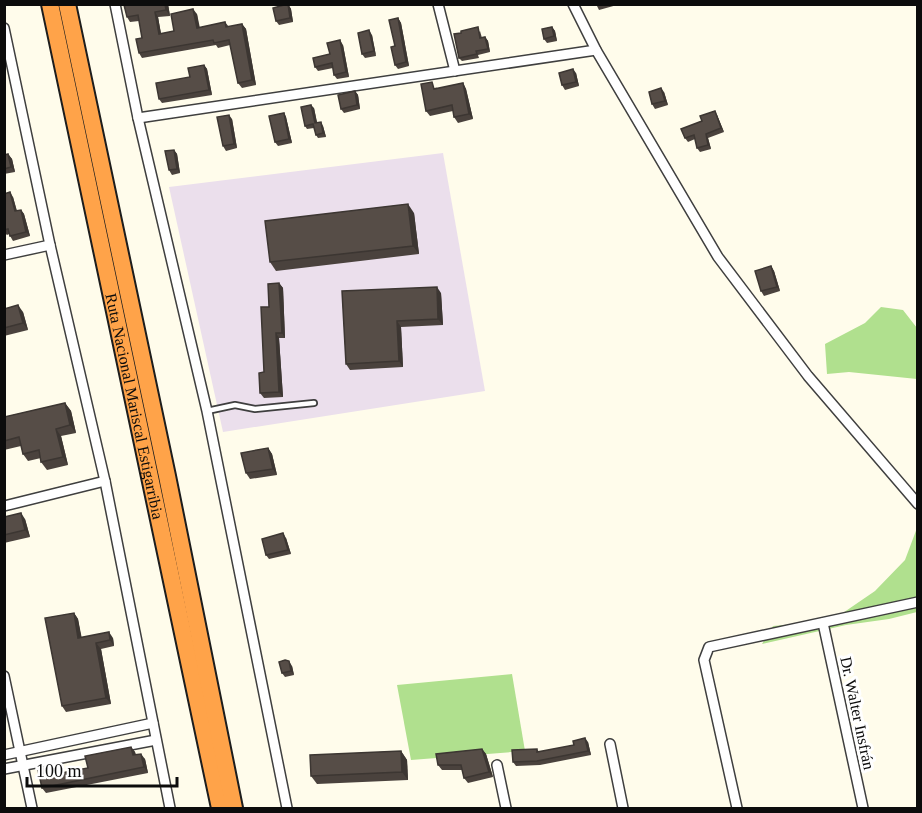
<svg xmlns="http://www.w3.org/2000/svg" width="922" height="813" font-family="Georgia,serif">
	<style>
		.industrial { fill: #ebdfec }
		.forest { fill: #b0e08e }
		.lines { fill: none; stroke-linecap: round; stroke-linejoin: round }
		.lane-casing { stroke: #3f3f3f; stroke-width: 8 }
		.street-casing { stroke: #3f3f3f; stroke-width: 12 }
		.highway-casing { stroke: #1d1d1d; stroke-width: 20 }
		.lane { stroke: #fff; stroke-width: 4.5 }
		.street { stroke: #fff; stroke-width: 9 }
		.highway { stroke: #ffa349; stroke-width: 16 }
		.wall { fill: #4a423d }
		.shaded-wall { fill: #3c3632 }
		.building { fill: #564d47; stroke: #3c3632; stroke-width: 1.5 }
		.labels { text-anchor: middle; stroke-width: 6; stroke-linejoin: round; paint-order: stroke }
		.street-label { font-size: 16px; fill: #0c0c0c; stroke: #fff }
	</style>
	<rect width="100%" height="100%" fill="#fffceb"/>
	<polygon class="industrial" points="443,153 485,391 223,432 169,187"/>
	<g class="forest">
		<polygon points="881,307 903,310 917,328 917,379 849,372 827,374 825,344 865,323"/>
		<polygon points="917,528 917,612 889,619 846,625 762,644 773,626 816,622 837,617 875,591 905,560"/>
		<polygon points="512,674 525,751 411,760 397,685"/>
	</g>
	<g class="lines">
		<defs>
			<polyline id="lane" points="207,411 235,405 255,409 314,403"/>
			<g id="street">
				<polyline points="115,4 138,118 207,411 287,808"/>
				<polyline points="438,4 455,71"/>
				<polyline points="573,4 596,50 718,257 808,376 918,504"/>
				<polyline points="4,28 50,245 105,481 170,808"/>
				<polyline points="138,118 596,50"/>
				<polyline points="4,255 50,245"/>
				<polyline points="4,506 105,481"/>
				<polyline points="823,623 863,808"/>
				<polyline points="4,676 32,808"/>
				<polyline points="610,744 623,808"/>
				<polyline points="4,755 153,723"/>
				<polyline points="497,765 506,808"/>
				<polyline points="4,769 156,740"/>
				<polyline points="737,808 704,660 709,647 918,602"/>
			</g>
			<g id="highway">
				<path id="s1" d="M50,4L220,808"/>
				<polyline points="67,4 167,476 234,808"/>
			</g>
		</defs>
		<use href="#lane" class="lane-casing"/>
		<use href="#street" class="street-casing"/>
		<use href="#highway" class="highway-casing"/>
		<use href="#lane" class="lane"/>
		<use href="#street" class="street"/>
		<use href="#highway" class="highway"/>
	</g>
	<g class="wall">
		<polygon points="168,4 170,16 158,17 161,34 174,31 197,14 199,28 225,22 229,27 242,24 246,29 256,85 242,88 238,83 230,45 218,48 216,45 142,58 139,53 142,38 139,21 130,22 127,17"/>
		<polygon points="288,4 291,9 293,22 279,25 276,21"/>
		<polygon points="596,4 617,4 617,5 599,10"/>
		<polygon points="398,18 401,23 409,66 398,69 395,65"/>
		<polygon points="552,27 555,31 557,41 547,43 544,39"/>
		<polygon points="480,31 482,38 485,37 488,41 490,52 478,55 479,58 462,61 459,58"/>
		<polygon points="372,35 376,56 365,58 362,54"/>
		<polygon points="343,45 349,77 337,79 334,75 333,68 318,71 315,67"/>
		<polygon points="204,65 207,69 212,95 162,103 159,99 190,77"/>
		<polygon points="576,73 579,86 565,90 562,85"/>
		<polygon points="463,83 466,89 473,119 458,123 454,117 453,111 430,116 426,111 436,87 437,89"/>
		<polygon points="355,91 358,95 360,109 344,113 341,109"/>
		<polygon points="664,92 668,105 655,109 652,104"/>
		<polygon points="314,108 317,123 323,126 326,137 318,138 316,135 314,128 307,129 305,126"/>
		<polygon points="284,113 286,117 292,143 278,146 275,142"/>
		<polygon points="717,115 724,132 708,138 711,149 700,152 697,148 695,139 688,142 685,138"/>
		<polygon points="232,119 237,148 226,151 223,146"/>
		<polygon points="174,150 177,154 180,173 172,175 169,170"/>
		<polygon points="8,154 12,159 15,172 4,174 4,155"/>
		<polygon points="4,194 13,197 17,211 21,210 24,214 30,236 13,241 9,234 7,235 4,232"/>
		<polygon points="414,213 419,254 276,271 270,262"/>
		<polygon points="771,266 774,271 780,291 764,296 761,291"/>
		<polygon points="279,283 283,288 285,338 279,338 283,397 264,398 260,393 264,372 269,307"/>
		<polygon points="342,291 441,293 443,325 401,327 403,367 350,370 346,364"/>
		<polygon points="4,309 23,312 28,330 4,336"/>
		<polygon points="65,403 71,411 76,433 61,436 68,465 47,470 41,462 41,458 28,461 23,454 21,446 4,450 4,417"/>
		<polygon points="268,448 272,454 277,475 250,479 246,473"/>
		<polygon points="25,519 30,537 4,543 4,525"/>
		<polygon points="286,538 291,554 269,559 266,555"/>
		<polygon points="74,613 78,619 81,637 113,638 114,646 101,649 111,704 66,712 62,706"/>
		<polygon points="292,666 294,675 285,677 282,673"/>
		<polygon points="588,742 591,755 540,765 516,766 513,762 537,749 539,752"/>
		<polygon points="131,747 135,752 136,755 145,759 148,773 46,793 42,788 58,772 58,774 88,768"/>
		<polygon points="482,749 486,754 493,777 468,783 464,778 462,770 442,770 438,765"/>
		<polygon points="401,751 407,760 408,780 317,784 311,776"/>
	</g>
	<g class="shaded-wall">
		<polygon points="165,4 168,4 170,16 166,10"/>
		<polygon points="288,4 291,9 293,22 290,18"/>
		<polygon points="193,9 197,14 201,33 197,28"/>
		<polygon points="155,12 158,17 162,39 159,34"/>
		<polygon points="398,18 401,23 409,66 406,62"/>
		<polygon points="242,24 246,29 256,85 252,80"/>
		<polygon points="552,27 555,31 557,41 554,36"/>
		<polygon points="369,30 372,35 376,56 374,51"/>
		<polygon points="485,37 488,41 490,52 488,49"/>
		<polygon points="340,40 343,45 349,77 346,72"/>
		<polygon points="204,65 207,69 212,95 209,90"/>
		<polygon points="573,69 576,73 579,86 576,82"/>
		<polygon points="463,83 466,89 473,119 469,114"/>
		<polygon points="661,88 664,92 668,105 665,101"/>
		<polygon points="355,91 358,95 360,109 357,105"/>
		<polygon points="311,105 314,108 318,127 315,123"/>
		<polygon points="715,111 717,115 724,132 721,128"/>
		<polygon points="284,113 286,117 292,143 289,139"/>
		<polygon points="229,115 232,119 237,148 234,144"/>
		<polygon points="321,122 323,126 326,137 323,133"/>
		<polygon points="706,134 708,138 711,149 708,145"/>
		<polygon points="174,150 177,154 180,173 177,169"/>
		<polygon points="8,154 12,159 15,172 11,167"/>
		<polygon points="10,192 13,197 18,216 15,211"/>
		<polygon points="408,204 414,213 419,254 413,246"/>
		<polygon points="21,210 24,214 30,236 26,232"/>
		<polygon points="771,266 774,271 780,291 777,287"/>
		<polygon points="279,283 283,288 285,338 282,333"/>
		<polygon points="437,287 441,293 443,325 438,319"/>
		<polygon points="18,305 23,312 28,330 23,323"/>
		<polygon points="397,321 401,327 403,367 399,361"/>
		<polygon points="276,333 279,338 283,397 279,392"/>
		<polygon points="65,403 71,411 76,433 70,425"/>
		<polygon points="56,429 61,436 68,465 63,457"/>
		<polygon points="268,448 272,454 277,475 273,469"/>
		<polygon points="21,513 25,519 30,537 25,530"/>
		<polygon points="283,533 286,538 291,554 288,550"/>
		<polygon points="74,613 78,619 83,644 78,638"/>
		<polygon points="109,632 113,638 114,646 110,640"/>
		<polygon points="96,643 101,649 111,704 106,698"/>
		<polygon points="289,661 292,666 294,675 291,671"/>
		<polygon points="585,738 588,742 591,755 588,751"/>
		<polygon points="131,747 135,752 137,761 133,755"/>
		<polygon points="482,749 486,754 493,777 489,772"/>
		<polygon points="401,751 407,760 408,780 402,772"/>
		<polygon points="141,754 145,759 148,773 144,767"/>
	</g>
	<g class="building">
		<polygon points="165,4 166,10 155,12 159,34 174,31 171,14 193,9 197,28 225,22 226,27 242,24 252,80 238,83 229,40 214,43 213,40 139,53 136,39 142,38 138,15 127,17 124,5"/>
		<polygon points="288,4 290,18 276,21 273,8"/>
		<polygon points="398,18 406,62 395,65 391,47 395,46 389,20"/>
		<polygon points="478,27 480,38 485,37 488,49 476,51 477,54 459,58 454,34 461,33 461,31"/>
		<polygon points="552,27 554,36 544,39 542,29"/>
		<polygon points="369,30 374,51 362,54 358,33"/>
		<polygon points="340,40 346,72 334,75 332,63 315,67 313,58 330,54 327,43"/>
		<polygon points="204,65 209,90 159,99 156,83 190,77 188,68"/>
		<polygon points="573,69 576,82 562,85 559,73"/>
		<polygon points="432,82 434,89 463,83 469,114 454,117 452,105 426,111 421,84"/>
		<polygon points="661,88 665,101 652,104 649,92"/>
		<polygon points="355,91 357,105 341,109 338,95"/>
		<polygon points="311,105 315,123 321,122 323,133 316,135 313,124 305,126 301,107"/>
		<polygon points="715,111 721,128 706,134 708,145 697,148 694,135 685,138 681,129 702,121 700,116"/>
		<polygon points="284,113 289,139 275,142 269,116"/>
		<polygon points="229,115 234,144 223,146 217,117"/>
		<polygon points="174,150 177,169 169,170 165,151"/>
		<polygon points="8,154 11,167 4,169 4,155"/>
		<polygon points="10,192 15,211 21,210 26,232 10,236 8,229 4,230 4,194"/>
		<polygon points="408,204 413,246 270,262 265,221"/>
		<polygon points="771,266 777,287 761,291 755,271"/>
		<polygon points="279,283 282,333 276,333 279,392 260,393 259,373 264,372 261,307 269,307 268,284"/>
		<polygon points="437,287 438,319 397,321 399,361 346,364 342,291"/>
		<polygon points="18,305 23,323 4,328 4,309"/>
		<polygon points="65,403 70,425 56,429 63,457 41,462 39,450 23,454 19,437 4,441 4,417"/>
		<polygon points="268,448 273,469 246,473 241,453"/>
		<polygon points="21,513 25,530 4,535 4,525 5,525 4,517"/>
		<polygon points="283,533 288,550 266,555 262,539"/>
		<polygon points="74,613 78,638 109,632 110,640 96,643 106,698 62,706 45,618"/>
		<polygon points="285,660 289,661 291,671 282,673 279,662"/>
		<polygon points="585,738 588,751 537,761 513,762 512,750 537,749 537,752 574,745 573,741"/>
		<polygon points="131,747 133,755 141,754 144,767 42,788 38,770 54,767 56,774 88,768 85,756"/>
		<polygon points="482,749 489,772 464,778 461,765 438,765 436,754"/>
		<polygon points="401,751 402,772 311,776 310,755"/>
	</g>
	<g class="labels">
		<g class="street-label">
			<text dy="6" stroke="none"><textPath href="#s1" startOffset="411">Ruta Nacional Mariscal Estigarribia</textPath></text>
			<text transform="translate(858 713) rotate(78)" y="6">Dr. Walter Insfrán</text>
		</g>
	</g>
	<rect width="922" height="813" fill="none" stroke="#0c0c0c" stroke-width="12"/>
	<path d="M27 777v9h150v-9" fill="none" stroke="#0c0c0c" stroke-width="3"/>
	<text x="36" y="777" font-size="18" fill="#0c0c0c" stroke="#ffffff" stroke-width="4.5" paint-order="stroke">100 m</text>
</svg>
